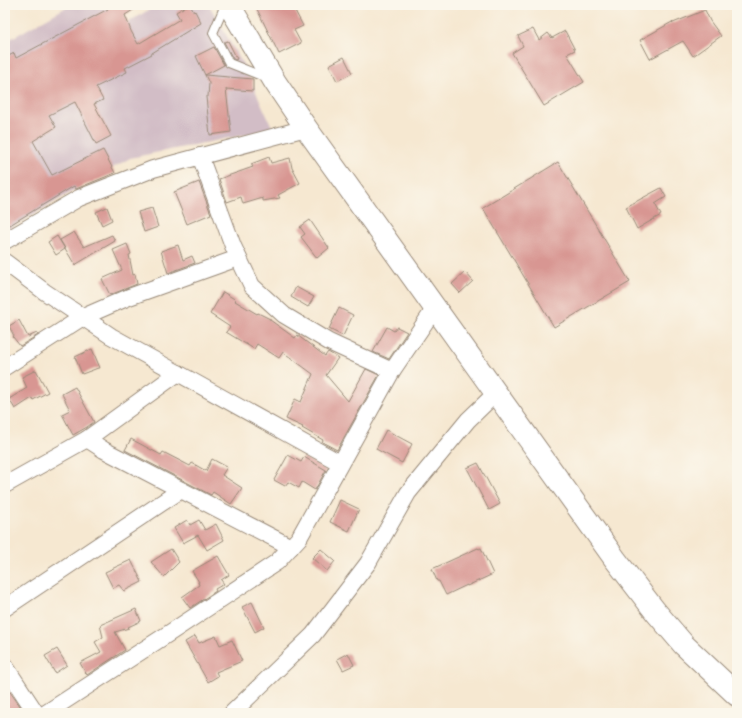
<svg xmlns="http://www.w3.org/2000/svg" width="742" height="718" font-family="'Playpen Sans',sans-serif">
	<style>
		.industrial { fill: #d2bdc6 }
		.building { fill: #d89692 }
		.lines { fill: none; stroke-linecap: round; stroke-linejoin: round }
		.lane-casing { stroke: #988978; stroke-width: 10 }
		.street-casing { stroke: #988978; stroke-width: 18 }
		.secondary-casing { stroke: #988978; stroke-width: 24 }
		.lane { stroke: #fff; stroke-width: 8 }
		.street { stroke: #fff; stroke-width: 16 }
		.secondary { stroke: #fff; stroke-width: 22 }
	</style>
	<rect width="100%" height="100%" fill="#fbf7ec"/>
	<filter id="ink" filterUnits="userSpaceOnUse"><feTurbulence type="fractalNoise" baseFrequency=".025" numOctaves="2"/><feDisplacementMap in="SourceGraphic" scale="8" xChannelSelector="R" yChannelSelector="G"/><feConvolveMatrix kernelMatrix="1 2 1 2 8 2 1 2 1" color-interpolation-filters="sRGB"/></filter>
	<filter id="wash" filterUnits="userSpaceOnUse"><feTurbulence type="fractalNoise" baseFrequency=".012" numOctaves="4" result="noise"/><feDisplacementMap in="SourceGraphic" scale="16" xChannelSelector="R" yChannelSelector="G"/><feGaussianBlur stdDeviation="0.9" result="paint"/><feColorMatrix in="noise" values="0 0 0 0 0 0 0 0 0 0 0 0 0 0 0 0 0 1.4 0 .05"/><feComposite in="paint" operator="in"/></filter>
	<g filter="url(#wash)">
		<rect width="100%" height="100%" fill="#f6e8d1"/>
		<polygon class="industrial" points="70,5 116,5 125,24 157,5 209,5 244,66 273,129 130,158 5,231 5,42"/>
		<g id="blocks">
			<g class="building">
				<polygon points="106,5 141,5 125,15 131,31 138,44 180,19 176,12 188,5 190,5 194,12 195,11 201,23 186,32 152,53 152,54 125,68 127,72 96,87 103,100 94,104 111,136 96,144 75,102 49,115 56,127 33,141 52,175 103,150 115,173 76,189 74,186 5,228 5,58 14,53 16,58 108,9"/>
				<polygon points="255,5 292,5 303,26 294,30 301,43 279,54"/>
				<polygon points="705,10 710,21 721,36 693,56 683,41 650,59 640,40 672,22 673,23"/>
				<polygon points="533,29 539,40 548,33 552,38 565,31 575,50 567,54 584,82 544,106 512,53 523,46 518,36"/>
				<polygon points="228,41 237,59 235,60 233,59 224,42"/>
				<polygon points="214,47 224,65 205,75 196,56"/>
				<polygon points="344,57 352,73 337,81 329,65"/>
				<polygon points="205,75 253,79 253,91 226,89 231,132 210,135 206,97 208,97 209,83"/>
				<polygon points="269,157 271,163 290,158 292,168 300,183 278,195 280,198 263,201 263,198 243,204 241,197 227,202 219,179 253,167 251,164"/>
				<polygon points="558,162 630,282 554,327 483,208"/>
				<polygon points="199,182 211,214 187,224 174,192"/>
				<polygon points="661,188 666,197 655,204 661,215 637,229 626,207"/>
				<polygon points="107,207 112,220 102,225 96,212"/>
				<polygon points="152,208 158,227 144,232 138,212"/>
				<polygon points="310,220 329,248 317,258 301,237 305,234 300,227"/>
				<polygon points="74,232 84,247 112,235 115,241 75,265 60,240"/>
				<polygon points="57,236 65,249 56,255 48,242"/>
				<polygon points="127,244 131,254 129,255 133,275 135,274 137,284 110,295 102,279 122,270 113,250"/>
				<polygon points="178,245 183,260 192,256 195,263 168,273 161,251"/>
				<polygon points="465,272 473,281 460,293 452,284"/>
				<polygon points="296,287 314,297 308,307 291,297"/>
				<polygon points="223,292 236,300 235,301 257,314 258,313 270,319 270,320 295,338 297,335 325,356 328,352 338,358 326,375 348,401 366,369 379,375 337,450 322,442 323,440 302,428 303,427 286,419 295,399 301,402 313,374 283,352 279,358 257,344 254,349 226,332 230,327 210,314"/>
				<polygon points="339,308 353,315 343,336 329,329"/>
				<polygon points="19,320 28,337 37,333 38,335 20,346 13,337 14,336 9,326"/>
				<polygon points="387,327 394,331 397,327 407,332 389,359 373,352"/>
				<polygon points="92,349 100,368 98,368 82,374 75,357"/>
				<polygon points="36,370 48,392 33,400 32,398 15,409 9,399 27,388 22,377"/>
				<polygon points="75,387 94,422 87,427 73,435 62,414 70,410 62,394"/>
				<polygon points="386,430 412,444 402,463 376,449"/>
				<polygon points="131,439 161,455 163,452 190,466 192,463 206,471 212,459 227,467 222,475 242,488 231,504 213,492 211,495 125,450"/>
				<polygon points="288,455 301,462 304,457 326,470 315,490 302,482 299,488 288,482 285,486 274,480"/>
				<polygon points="478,463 500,504 489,510 467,468"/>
				<polygon points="340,500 359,509 349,531 330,522"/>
				<polygon points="187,520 190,525 199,520 205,530 216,524 224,540 207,550 198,535 183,543 174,528"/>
				<polygon points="478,548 479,549 481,548 493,574 467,586 467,585 446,595 439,581 437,581 432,569"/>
				<polygon points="171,549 179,562 164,577 151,562"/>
				<polygon points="321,549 335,561 327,571 312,558"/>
				<polygon points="218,556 229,575 221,580 224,584 215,589 216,591 190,608 182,597 199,585 198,582 199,582 192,571"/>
				<polygon points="131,560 142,582 124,591 119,585 113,588 105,572"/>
				<polygon points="252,602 264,627 255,632 242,607"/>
				<polygon points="136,609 141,621 128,627 129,628 115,632 125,650 87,675 80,663 101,652 95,642 103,637 100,625"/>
				<polygon points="195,636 199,643 216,636 220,645 232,640 242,661 216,672 218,676 208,682 185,642"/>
				<polygon points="57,649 67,665 55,673 45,656"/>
				<polygon points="348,653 354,665 343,670 337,659"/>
				<polygon points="8,689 25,713 5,713 5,690"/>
			</g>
		</g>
	</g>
	<g filter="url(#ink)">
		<use href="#blocks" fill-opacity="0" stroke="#988978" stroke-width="1"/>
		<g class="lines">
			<defs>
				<polyline id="lane" points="225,5 213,33 229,63 269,79"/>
				<g id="street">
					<polyline points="200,156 233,246 252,286 284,315 329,342 392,371"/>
					<polyline points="5,241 79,198 153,169 306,128"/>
					<polyline points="5,262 45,292 111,336 340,463"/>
					<polyline points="5,367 83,317 129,297 238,258"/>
					<polyline points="87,439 104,450 291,547"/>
					<polyline points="5,485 87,439 178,373"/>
					<polyline points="5,608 181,490"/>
					<polyline points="5,666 36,713"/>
					<polyline points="46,713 171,632 277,562 299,538 392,371 435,308"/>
					<polyline points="232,713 313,635 368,563 408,493 468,420 496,393"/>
				</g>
				<polyline id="secondary" points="229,5 275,82 306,128 615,559 655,611 684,645 737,695"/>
			</defs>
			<use href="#lane" class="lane-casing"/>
			<use href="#street" class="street-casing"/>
			<use href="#secondary" class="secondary-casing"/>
			<use href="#lane" class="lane"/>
			<use href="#street" class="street"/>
			<use href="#secondary" class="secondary"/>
		</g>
	</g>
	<rect width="742" height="718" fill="none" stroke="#fbf7ec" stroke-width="20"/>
</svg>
